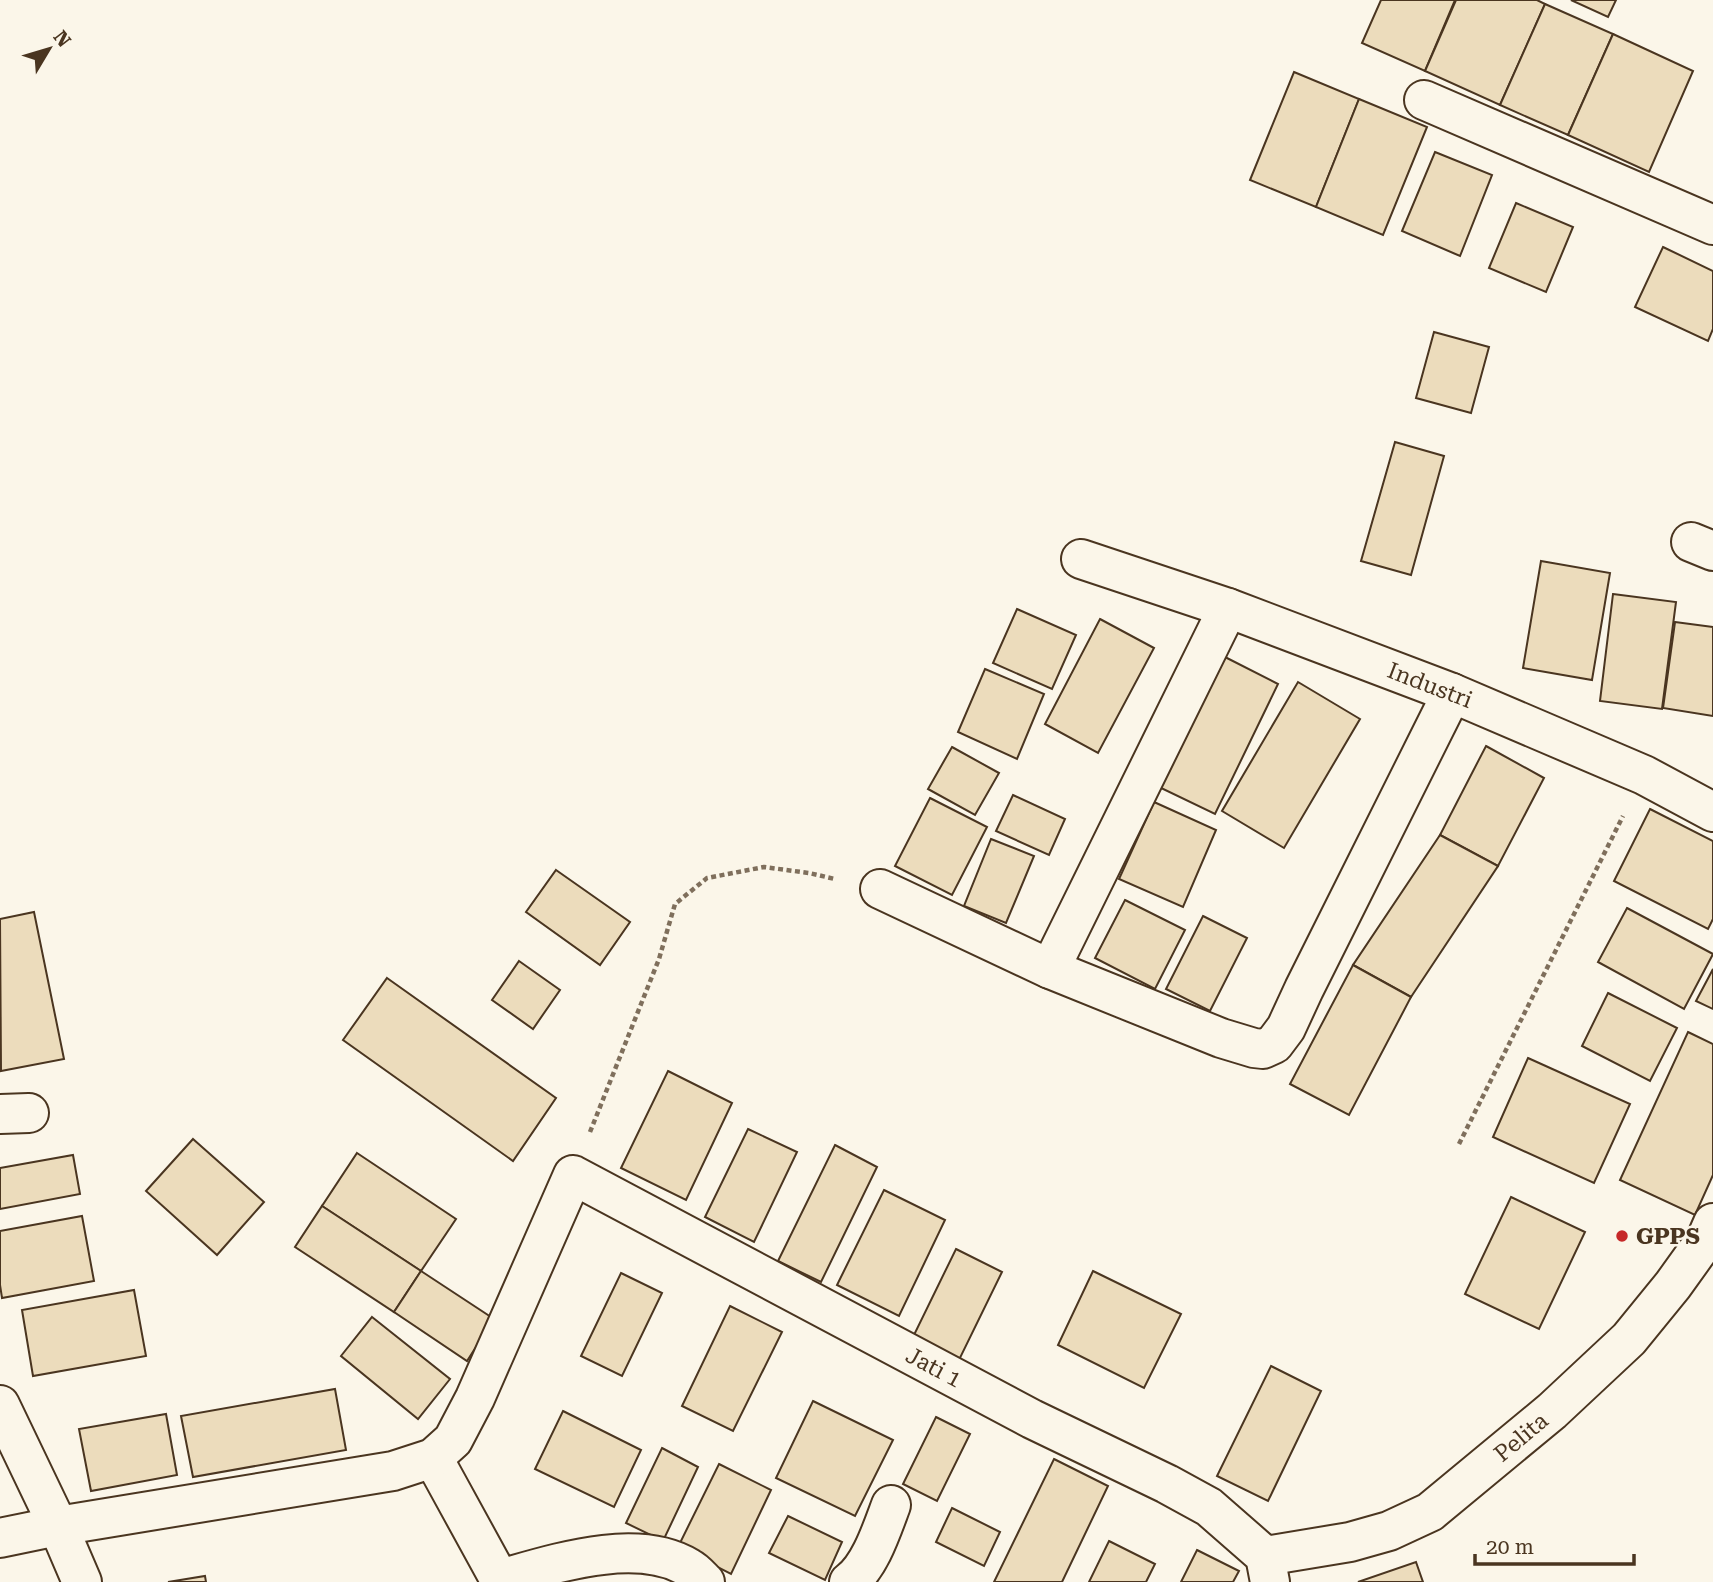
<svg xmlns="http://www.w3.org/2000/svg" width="1713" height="1582" font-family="'Roboto Serif',serif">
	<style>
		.building { fill: #ecdcbc; stroke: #4a3520; stroke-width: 2 }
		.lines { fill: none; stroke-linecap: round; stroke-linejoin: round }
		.minor-casing { stroke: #4a3520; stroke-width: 42 }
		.path { stroke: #7f6f5c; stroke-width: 4.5; stroke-dasharray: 5 3.5; stroke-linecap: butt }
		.minor { stroke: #fbf6e9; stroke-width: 38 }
		.poi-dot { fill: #c62828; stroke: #fbf6e9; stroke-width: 2.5 }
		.labels { text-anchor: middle; stroke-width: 5; stroke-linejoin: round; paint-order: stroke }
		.street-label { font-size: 23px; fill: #4a3520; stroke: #fbf6e9 }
		.poi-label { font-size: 23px; font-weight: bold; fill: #4a3520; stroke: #fbf6e9; text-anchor: start }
	</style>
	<rect width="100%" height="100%" fill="#fbf6e9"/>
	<g class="building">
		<polygon points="1381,0 1455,0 1425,71 1362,43"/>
		<polygon points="1456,0 1537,0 1545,4 1500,105 1425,71"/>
		<polygon points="1571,0 1616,0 1608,17"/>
		<polygon points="1545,4 1613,34 1568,135 1500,105"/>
		<polygon points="1613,34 1693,71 1649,172 1568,135"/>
		<polygon points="1294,72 1359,99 1316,207 1250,180"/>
		<polygon points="1359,99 1427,127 1383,235 1316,207"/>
		<polygon points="1435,152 1492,175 1460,256 1402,231"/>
		<polygon points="1516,203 1573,227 1546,292 1489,268"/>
		<polygon points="1663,247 1713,271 1713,329 1708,341 1635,307"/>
		<polygon points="1434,332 1489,347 1471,413 1416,398"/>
		<polygon points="1395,442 1444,456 1411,575 1361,561"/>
		<polygon points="1541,561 1610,573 1592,680 1523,668"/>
		<polygon points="1613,594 1676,602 1662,709 1600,701"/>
		<polygon points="1017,609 1076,635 1052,689 993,663"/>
		<polygon points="1100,619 1154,648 1098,753 1045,724"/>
		<polygon points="1675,622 1713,627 1713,716 1663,708"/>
		<polygon points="1223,656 1278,684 1215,814 1159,787"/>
		<polygon points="985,669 1044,694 1017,759 958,732"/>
		<polygon points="1298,682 1360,719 1284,848 1222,811"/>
		<polygon points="1486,746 1544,778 1498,866 1440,835"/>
		<polygon points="952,747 999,773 975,815 928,789"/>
		<polygon points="1013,795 1065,819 1049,855 996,831"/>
		<polygon points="930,798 987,827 952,895 895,866"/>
		<polygon points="1154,802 1216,830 1183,907 1119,879"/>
		<polygon points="1650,809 1713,841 1713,919 1708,929 1614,881"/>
		<polygon points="1440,835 1498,866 1411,997 1353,965"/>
		<polygon points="991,839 1034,856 1006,923 964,906"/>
		<polygon points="556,870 630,922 600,965 526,912"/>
		<polygon points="1125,900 1185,930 1155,989 1095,958"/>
		<polygon points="1627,908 1713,954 1684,1009 1598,962"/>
		<polygon points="34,912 64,1059 1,1071 0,919"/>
		<polygon points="1203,916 1247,938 1210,1011 1166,989"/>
		<polygon points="519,961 560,990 533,1029 492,1000"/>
		<polygon points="1353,965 1411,997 1349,1115 1290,1084"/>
		<polygon points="1713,969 1713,1009 1696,1001"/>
		<polygon points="387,978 556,1098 513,1161 343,1040"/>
		<polygon points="1608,993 1677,1028 1650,1081 1582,1046"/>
		<polygon points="1688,1032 1713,1044 1713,1175 1695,1215 1620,1180"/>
		<polygon points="1528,1058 1630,1104 1594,1183 1493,1137"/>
		<polygon points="668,1071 732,1103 686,1200 621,1168"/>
		<polygon points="748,1129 797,1152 754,1242 705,1217"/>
		<polygon points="193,1139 264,1202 217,1255 146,1191"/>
		<polygon points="835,1145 877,1167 821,1282 778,1261"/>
		<polygon points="357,1153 456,1219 421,1271 322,1206"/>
		<polygon points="73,1155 80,1194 0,1209 0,1168"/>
		<polygon points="884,1190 945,1220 899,1316 837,1285"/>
		<polygon points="1511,1197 1585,1232 1539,1329 1465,1294"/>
		<polygon points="322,1206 421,1271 394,1312 295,1247"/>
		<polygon points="82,1216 94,1281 2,1298 0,1285 0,1231"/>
		<polygon points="956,1249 1002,1272 958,1362 912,1339"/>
		<polygon points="421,1271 494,1319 467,1361 394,1312"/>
		<polygon points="1093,1271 1181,1314 1144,1388 1058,1345"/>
		<polygon points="621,1273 662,1293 622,1376 581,1356"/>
		<polygon points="134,1290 146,1356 33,1376 22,1310"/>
		<polygon points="730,1306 782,1332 733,1431 682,1406"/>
		<polygon points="372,1317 450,1379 418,1419 341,1356"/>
		<polygon points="1271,1366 1321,1391 1268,1501 1217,1476"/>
		<polygon points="335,1389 346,1450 193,1477 181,1416"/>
		<polygon points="813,1401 893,1440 855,1516 776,1478"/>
		<polygon points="563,1411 641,1450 614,1507 535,1469"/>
		<polygon points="166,1414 177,1475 91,1491 79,1429"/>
		<polygon points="936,1417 970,1434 937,1501 903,1484"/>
		<polygon points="662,1448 698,1467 663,1541 626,1523"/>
		<polygon points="1054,1459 1108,1486 1062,1582 994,1582"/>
		<polygon points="719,1464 771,1490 731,1574 678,1547"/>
		<polygon points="952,1508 1000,1532 984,1566 936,1542"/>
		<polygon points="788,1516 842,1542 825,1580 769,1553"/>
		<polygon points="1109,1541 1155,1564 1146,1582 1089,1582"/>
		<polygon points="1197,1550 1239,1571 1233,1582 1181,1582"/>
		<polygon points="1416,1562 1423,1582 1358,1582"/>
		<polygon points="205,1576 206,1582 168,1582"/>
	</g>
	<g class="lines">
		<defs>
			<g id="minor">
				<polyline points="1424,100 1713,225"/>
				<polyline points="1691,542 1713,551"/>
				<polyline points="1081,559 1228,608 1452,693 1644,775 1713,812"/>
				<polyline points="880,889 1050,969 1221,1038 1254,1048 1263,1049 1274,1044 1286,1028 1304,989 1452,693"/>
				<polyline points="1050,969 1228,608"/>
				<polyline points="0,1114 29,1113"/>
				<polyline points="0,1405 58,1526 82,1582"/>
				<polyline points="433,1458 501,1582"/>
				<polyline points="0,1538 58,1526 393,1471 433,1458 453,1440 475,1398 573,1175 1032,1419 1167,1484 1209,1507 1265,1556 1270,1582"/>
				<polyline points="1265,1556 1350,1542 1389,1531 1430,1512 1552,1411 1629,1339 1673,1285 1706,1239 1713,1223"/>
				<path d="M500,1579C554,1564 637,1536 689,1568C695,1571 700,1577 705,1582"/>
				<path d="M849,1582C870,1567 882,1529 891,1505"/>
			</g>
		</defs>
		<use href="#minor" class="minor-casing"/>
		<g class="path">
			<polyline points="590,1132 659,959 675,904 707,878 764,867 809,873 835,879"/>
			<polyline points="1459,1144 1623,816"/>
		</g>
		<use href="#minor" class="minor"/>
	</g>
	<circle class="poi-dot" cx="1622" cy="1236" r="7"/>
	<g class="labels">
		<g class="street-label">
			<text transform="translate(1430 685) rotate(21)" y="8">Industri</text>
			<text transform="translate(934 1367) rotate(28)" y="8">Jati 1</text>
			<text transform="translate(1521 1437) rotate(-40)" y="8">Pelita</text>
		</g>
		<g class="poi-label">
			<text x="1636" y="1244">GPPS</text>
		</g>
	</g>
	<g transform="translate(49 49) rotate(52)" stroke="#fbf6e9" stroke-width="5" paint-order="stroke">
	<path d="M0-5L12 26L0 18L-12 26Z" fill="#4a3520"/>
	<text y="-10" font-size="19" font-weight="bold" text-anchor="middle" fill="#4a3520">N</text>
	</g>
	<path d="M1475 1554v10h159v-10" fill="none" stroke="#4a3520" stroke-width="3.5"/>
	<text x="1486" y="1554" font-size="21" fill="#4a3520" stroke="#fbf6e9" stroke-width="5" paint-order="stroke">20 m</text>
</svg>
